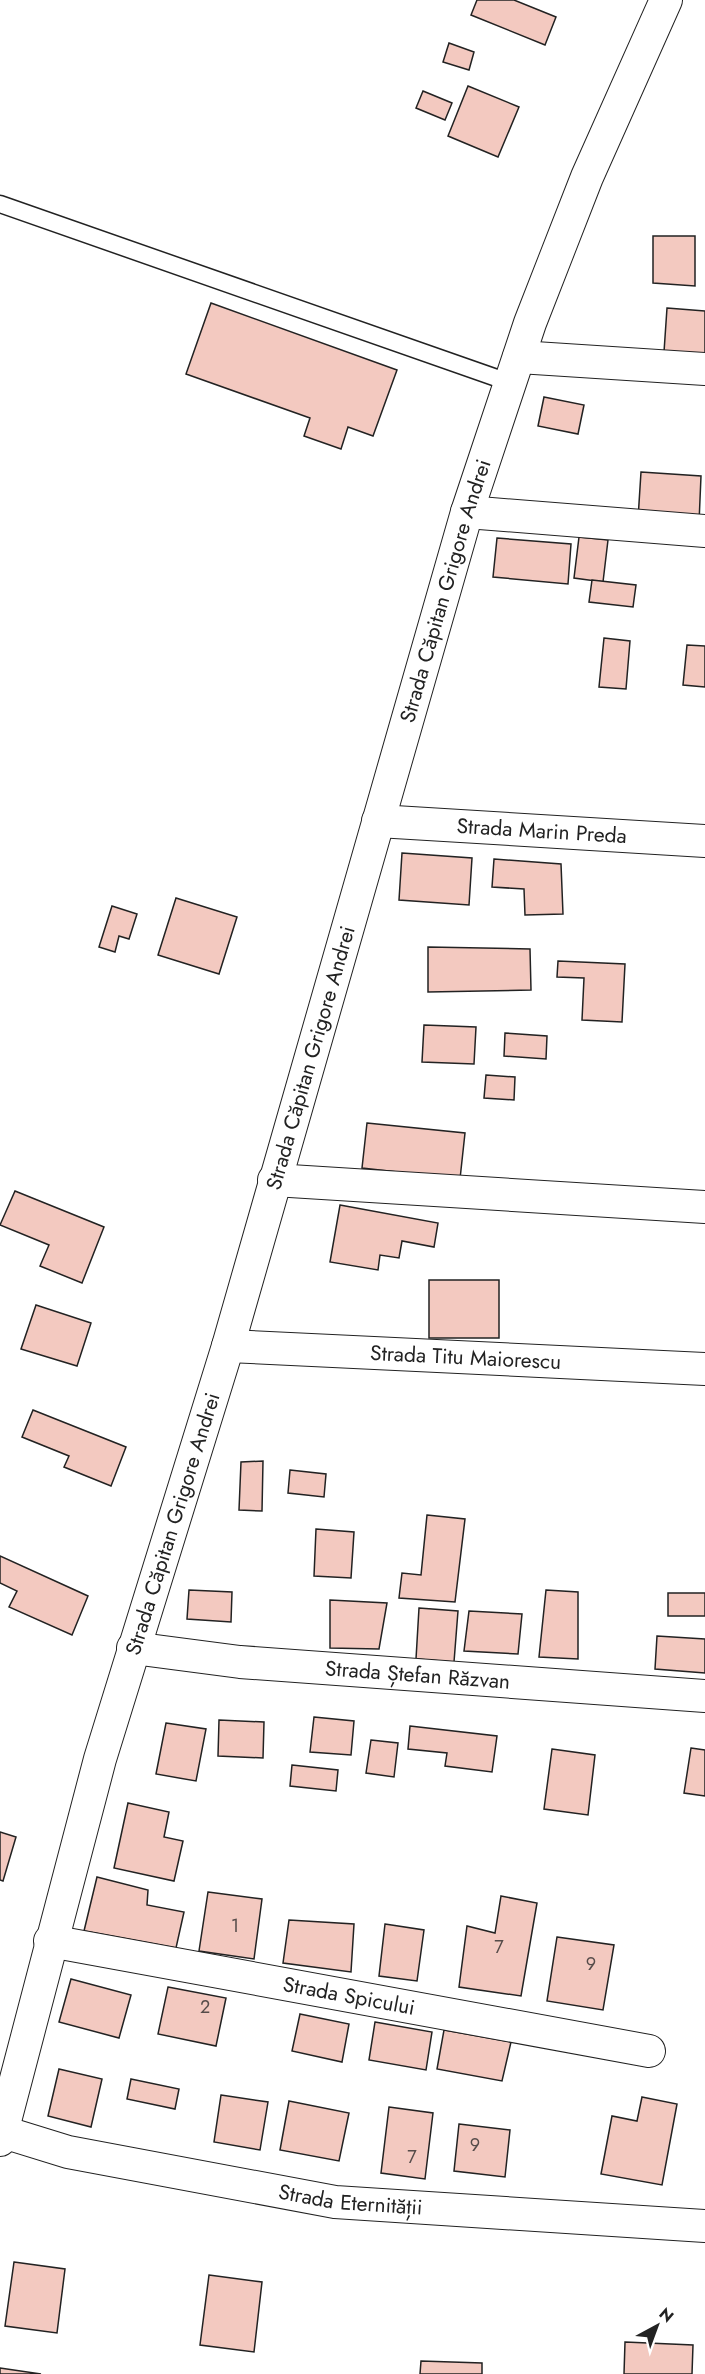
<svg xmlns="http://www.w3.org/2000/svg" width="705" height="2374" font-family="Jost,sans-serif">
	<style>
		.building { fill: #f3c9c0; stroke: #222; stroke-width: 1.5 }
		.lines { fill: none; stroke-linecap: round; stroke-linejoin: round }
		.lane-casing { stroke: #222; stroke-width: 19 }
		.street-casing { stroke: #222; stroke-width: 34 }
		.lane { stroke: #fff; stroke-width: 16 }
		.street { stroke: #fff; stroke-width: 32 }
		.labels { text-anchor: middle; stroke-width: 4.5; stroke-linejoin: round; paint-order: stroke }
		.number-label { font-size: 18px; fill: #564c4a }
		.street-label { font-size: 21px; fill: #222; stroke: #fff }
	</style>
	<rect width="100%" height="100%" fill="#fff"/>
	<g class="building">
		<polygon points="477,0 514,0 556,17 545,45 471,15"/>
		<polygon points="449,43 474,52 469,70 443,62"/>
		<polygon points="468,86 519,107 498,157 448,136"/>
		<polygon points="423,91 452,103 445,120 416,108"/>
		<polygon points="653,236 695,236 695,286 653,283"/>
		<polygon points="211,303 397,370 373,436 348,427 341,449 304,436 310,418 186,374"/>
		<polygon points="667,308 705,311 705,356 664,352"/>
		<polygon points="544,397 584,405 578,434 538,426"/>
		<polygon points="641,472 701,476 699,523 638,519"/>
		<polygon points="579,537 608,540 603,582 574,578"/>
		<polygon points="497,538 571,544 568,584 493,577"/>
		<polygon points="592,580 636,585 633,607 589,602"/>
		<polygon points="604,638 630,641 626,689 599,687"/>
		<polygon points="687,645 705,646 705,687 683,685"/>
		<polygon points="402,853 472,858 469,905 399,900"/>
		<polygon points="494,859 561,864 563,914 525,915 524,889 492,887"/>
		<polygon points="176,898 237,917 219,974 158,955"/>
		<polygon points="112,906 137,914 129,939 119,936 115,952 99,947"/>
		<polygon points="428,947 530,949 531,990 428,992"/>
		<polygon points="558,961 625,964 622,1022 582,1020 584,978 557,977"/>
		<polygon points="424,1025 476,1027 474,1064 422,1062"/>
		<polygon points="505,1033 547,1036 546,1059 504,1056"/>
		<polygon points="486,1075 515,1077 514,1100 484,1098"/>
		<polygon points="367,1123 465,1133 460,1179 362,1168"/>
		<polygon points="15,1191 104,1227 82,1283 40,1266 49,1245 0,1225"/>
		<polygon points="340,1205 438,1223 434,1247 402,1241 399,1258 380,1255 378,1270 330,1262"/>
		<rect x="429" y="1280" width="70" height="58"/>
		<polygon points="36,1305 91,1323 77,1366 21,1349"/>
		<polygon points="33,1410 126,1447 111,1486 64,1467 69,1456 22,1437"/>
		<polygon points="263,1461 262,1511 239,1510 241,1462"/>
		<polygon points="290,1470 326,1474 324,1497 288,1493"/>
		<polygon points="427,1515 465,1519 455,1602 399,1598 402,1573 421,1575"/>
		<polygon points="316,1529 354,1532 351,1578 314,1576"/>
		<polygon points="0,1556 88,1596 72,1635 9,1607 17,1591 0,1583"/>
		<polygon points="189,1590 232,1592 231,1622 187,1619"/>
		<polygon points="546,1590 578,1592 578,1659 539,1657"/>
		<rect x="668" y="1593" width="37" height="23"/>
		<polygon points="330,1600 387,1603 379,1649 330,1648"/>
		<polygon points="419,1608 458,1611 454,1662 416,1659"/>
		<polygon points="469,1611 522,1614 518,1654 464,1651"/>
		<polygon points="657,1636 705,1639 705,1673 655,1669"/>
		<polygon points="314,1717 354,1721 351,1755 310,1752"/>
		<polygon points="219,1720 264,1722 263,1758 218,1756"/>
		<polygon points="166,1723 206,1729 196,1781 156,1774"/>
		<polygon points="410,1726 497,1736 492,1772 445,1766 447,1753 408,1749"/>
		<polygon points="371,1740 398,1743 394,1777 366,1773"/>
		<polygon points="691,1748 705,1750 705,1796 684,1793"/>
		<polygon points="552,1749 595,1755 588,1815 544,1809"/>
		<polygon points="292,1765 338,1770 336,1791 290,1786"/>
		<polygon points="128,1803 169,1812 164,1837 183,1841 174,1881 114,1868"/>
		<polygon points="0,1832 16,1837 3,1881 0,1880"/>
		<polygon points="97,1877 148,1890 147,1905 184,1912 176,1948 84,1931"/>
		<polygon points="208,1892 262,1899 254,1959 199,1951"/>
		<polygon points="501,1896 537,1903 521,1996 459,1987 467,1926 495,1933"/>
		<polygon points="289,1920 354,1924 351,1972 283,1963"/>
		<polygon points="385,1924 424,1930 417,1981 379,1976"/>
		<polygon points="557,1937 614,1945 603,2010 547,2001"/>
		<polygon points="71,1979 131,1995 119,2038 59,2022"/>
		<polygon points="168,1987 226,1998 216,2046 158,2034"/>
		<polygon points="300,2014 349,2024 342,2062 292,2051"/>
		<polygon points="375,2022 432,2032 426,2070 369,2060"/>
		<polygon points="444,2030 511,2042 502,2081 437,2069"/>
		<polygon points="59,2069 102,2079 91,2127 48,2116"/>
		<polygon points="131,2079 179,2089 175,2109 127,2099"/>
		<polygon points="221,2095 268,2102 260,2150 214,2142"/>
		<polygon points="642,2097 677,2104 662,2185 601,2174 612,2116 637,2121"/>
		<polygon points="289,2101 349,2113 339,2161 280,2150"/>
		<polygon points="389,2107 433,2113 425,2179 381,2173"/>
		<polygon points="459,2124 510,2130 505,2177 454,2171"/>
		<polygon points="14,2262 65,2269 57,2333 5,2326"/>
		<polygon points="209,2275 262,2282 254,2352 200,2345"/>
		<polygon points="625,2342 693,2345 692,2374 624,2374"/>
		<polygon points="421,2361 482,2363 482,2374 420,2374"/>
		<polygon points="0,2368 41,2374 0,2374"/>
	</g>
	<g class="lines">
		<defs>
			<polyline id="lane" points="0,204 511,383"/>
			<g id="street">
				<polyline points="519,357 705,369"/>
				<polyline points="467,512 705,531"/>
				<path id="s1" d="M378,821L705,841"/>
				<polyline points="274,1180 705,1207"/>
				<path id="s2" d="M228,1346L705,1369"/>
				<path id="s3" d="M133,1648L240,1662L705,1696"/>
				<path id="s4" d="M50,1941L649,2051"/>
				<path id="s5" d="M0,2131L68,2152L335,2202L705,2226"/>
				<path id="s6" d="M0,2140L100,1759L228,1346L467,512L530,323L587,177L666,0"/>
			</g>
		</defs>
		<use href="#lane" class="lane-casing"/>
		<use href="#street" class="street-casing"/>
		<use href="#lane" class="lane"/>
		<use href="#street" class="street"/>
	</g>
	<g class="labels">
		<g class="number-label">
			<text x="235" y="1932">1</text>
			<text x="499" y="1953">7</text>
			<text x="591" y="1970">9</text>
			<text x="205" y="2013">2</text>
			<text x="475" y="2151">9</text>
			<text x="412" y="2163">7</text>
		</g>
		<g class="street-label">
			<text dy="7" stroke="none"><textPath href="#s6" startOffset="1612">Strada Căpitan Grigore Andrei</textPath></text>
			<text dy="7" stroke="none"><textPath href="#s1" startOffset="164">Strada Marin Preda</textPath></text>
			<text dy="7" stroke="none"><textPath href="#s6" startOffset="1126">Strada Căpitan Grigore Andrei</textPath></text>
			<text dy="7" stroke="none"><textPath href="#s2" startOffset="238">Strada Titu Maiorescu</textPath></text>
			<text dy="7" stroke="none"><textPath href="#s6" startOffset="640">Strada Căpitan Grigore Andrei</textPath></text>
			<text dy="7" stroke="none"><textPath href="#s3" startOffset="286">Strada Ștefan Răzvan</textPath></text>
			<text dy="7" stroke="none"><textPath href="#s4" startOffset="304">Strada Spicului</textPath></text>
			<text dy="7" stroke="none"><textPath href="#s5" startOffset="358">Strada Eternității</textPath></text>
		</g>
	</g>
	<g transform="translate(657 2326) rotate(41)" stroke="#ffffff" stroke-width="4.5" paint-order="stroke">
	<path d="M0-4.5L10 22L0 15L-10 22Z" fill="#222222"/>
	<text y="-9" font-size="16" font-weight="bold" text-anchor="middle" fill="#222222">N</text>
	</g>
</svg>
